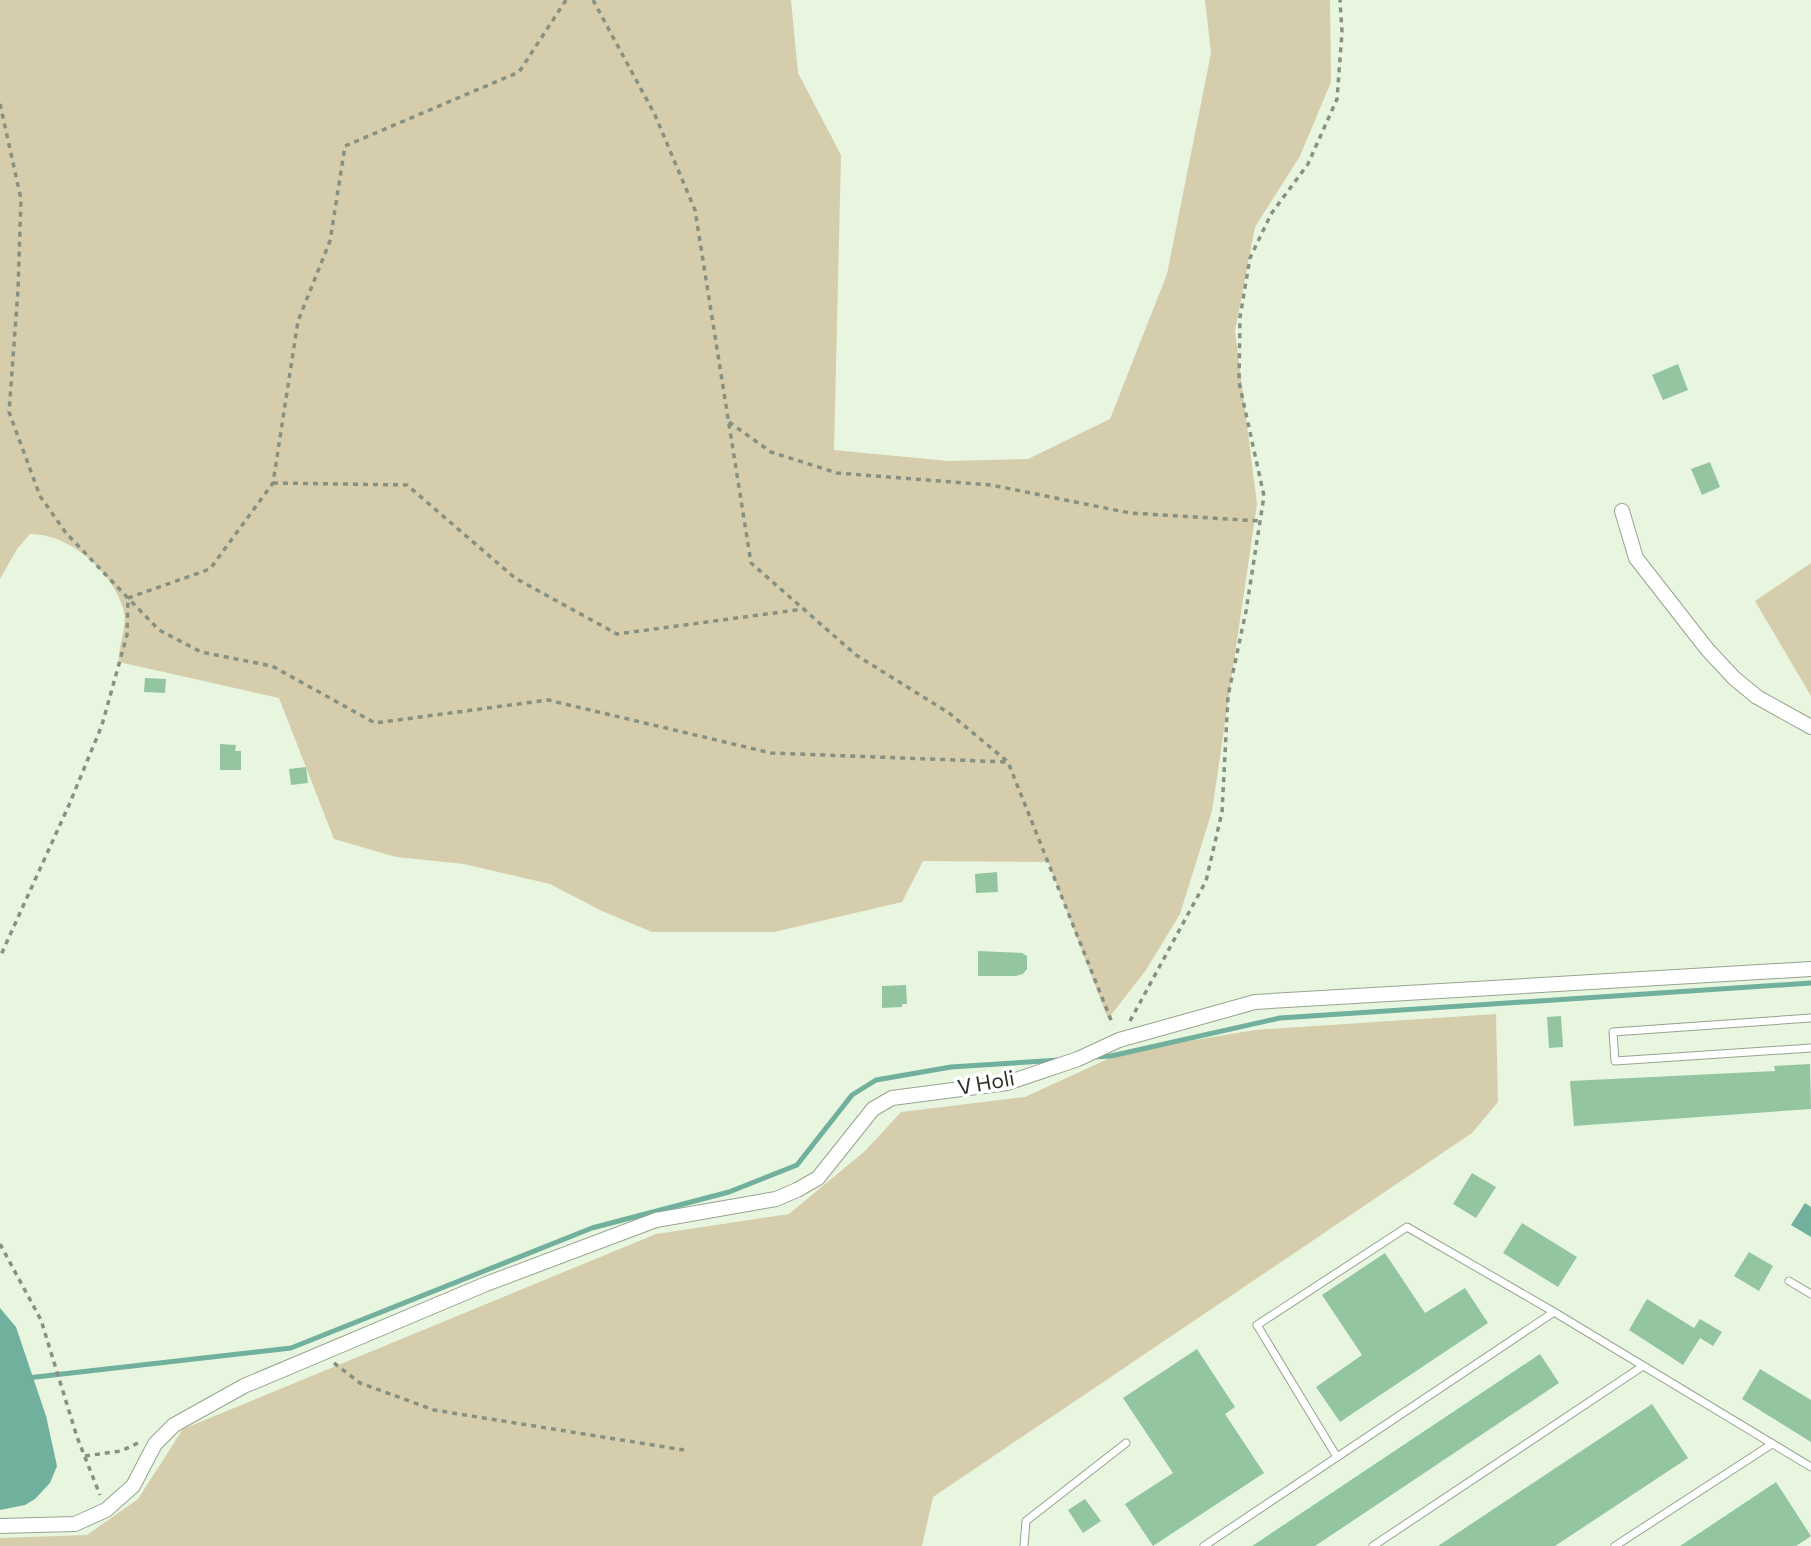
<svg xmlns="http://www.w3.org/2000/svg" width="1811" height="1546" font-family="Commissioner,sans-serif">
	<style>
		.green { fill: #d5cdac }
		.water { fill: #70b09c }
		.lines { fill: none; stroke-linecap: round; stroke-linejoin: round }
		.stream { stroke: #70b09c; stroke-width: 5 }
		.building { fill: #94c5a1 }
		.service-casing { stroke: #97a48f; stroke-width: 9 }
		.minor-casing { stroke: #97a48f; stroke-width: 16 }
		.path { stroke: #879182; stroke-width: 3.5; stroke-dasharray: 5 5; stroke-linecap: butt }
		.service { stroke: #fff; stroke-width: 7 }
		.minor { stroke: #fff; stroke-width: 14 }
		.labels { text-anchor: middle; stroke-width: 7; stroke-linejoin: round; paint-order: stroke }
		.street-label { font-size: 21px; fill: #2d322a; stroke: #fff }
	</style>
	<rect width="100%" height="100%" fill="#e8f6e0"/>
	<g class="green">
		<path d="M0,0H791L798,73L841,155L834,450L948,461L1028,459L1110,419L1167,274L1211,53L1205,0H1330L1331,82L1300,156L1255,227L1235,331L1257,504L1212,811L1180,914L1146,970L1108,1019L1048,862L923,861L902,902L774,932H652L602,911L550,884L464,864L396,857L334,839L279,698L119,662C117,646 129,626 123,608C112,571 68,533 30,534L17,549L0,579Z"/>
		<polygon points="1811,563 1811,696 1755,601"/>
		<polygon points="1496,1014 1498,1102 1472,1133 933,1497 922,1546 0,1546 0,1538 87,1535 138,1499 183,1429 656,1234 789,1214 865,1151 901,1112 1025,1097 1123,1052 1255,1030"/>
	</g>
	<g class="water">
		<polygon points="1805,1203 1811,1207 1811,1237 1791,1225"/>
		<polygon points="0,1308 16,1327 46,1416 57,1466 50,1483 35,1499 25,1505 0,1510"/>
	</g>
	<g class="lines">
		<g class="stream">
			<polyline points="1094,1057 1111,1056 1280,1018 1811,983"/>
			<polyline points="27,1378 291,1348 592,1228 729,1192 797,1165 852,1095 876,1080 951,1067 1060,1060"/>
		</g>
	</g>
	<g class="building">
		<polygon points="1678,364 1688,390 1663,400 1652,375"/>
		<polygon points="1710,462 1720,487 1702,495 1691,469"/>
		<polygon points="145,678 166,679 165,693 144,692"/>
		<polygon points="220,744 236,745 235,751 241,751 241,770 220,770"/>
		<polygon points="306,767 308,783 291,785 289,769"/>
		<polygon points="997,872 998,892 976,893 975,874"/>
		<polygon points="978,951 1022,953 1027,956 1027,969 1023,974 1016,976 978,976"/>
		<polygon points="906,985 907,1004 902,1004 902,1007 882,1008 882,986"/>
		<polygon points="1561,1016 1563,1047 1549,1048 1547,1017"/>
		<polygon points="1810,1064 1811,1109 1574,1126 1570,1081 1775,1071 1774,1066"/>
		<polygon points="1472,1173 1496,1187 1476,1218 1453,1204"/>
		<polygon points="1522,1223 1577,1257 1558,1287 1503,1253"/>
		<polygon points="1749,1252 1773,1266 1759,1291 1734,1276"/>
		<polygon points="1385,1253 1425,1313 1465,1288 1488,1323 1340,1422 1316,1387 1362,1355 1322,1295"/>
		<polygon points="1647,1299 1694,1328 1700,1319 1722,1332 1713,1346 1700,1338 1683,1365 1629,1330"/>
		<polygon points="1197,1349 1235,1407 1225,1414 1264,1473 1153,1546 1125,1504 1173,1473 1123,1398"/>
		<polygon points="1540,1354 1559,1383 1315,1546 1252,1546"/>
		<polygon points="1760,1369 1811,1400 1811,1442 1742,1399"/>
		<polygon points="1652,1404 1688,1458 1555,1546 1438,1546"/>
		<polygon points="1776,1482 1811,1536 1796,1546 1680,1546"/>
		<polygon points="1085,1499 1101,1521 1083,1533 1068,1510"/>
	</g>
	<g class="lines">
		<defs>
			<g id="service">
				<polyline points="1811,1018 1613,1032 1615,1061 1811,1048"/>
				<polyline points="1789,1281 1811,1294"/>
				<polyline points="1337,1457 1257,1325 1407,1227 1554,1312 1811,1467"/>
				<polyline points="1024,1546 1026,1521 1126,1443"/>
				<polyline points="1204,1546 1554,1312"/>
				<polyline points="1373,1546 1643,1366"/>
				<polyline points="1615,1546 1772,1444"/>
			</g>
			<g id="minor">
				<polyline points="1622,511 1636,558 1707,649 1734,678 1757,697 1811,727"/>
				<polyline points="0,1526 75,1524 106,1510 133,1486 155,1444 174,1425 244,1386 486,1284 656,1220 776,1199 797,1190 818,1178 873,1109 892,1098 1007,1083 1078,1059 1119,1040 1255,1002 1811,969"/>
			</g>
		</defs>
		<use href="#service" class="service-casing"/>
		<use href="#minor" class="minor-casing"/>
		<g class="path">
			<polyline points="566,0 519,72 345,146 330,241 298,321 273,483 210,569 128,598 159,630 201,652 272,666 375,723 548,700 771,753 1008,762"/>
			<polyline points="593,0 655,115 695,210 751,563 856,655 949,713 1008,762 1113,1025"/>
			<polyline points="0,104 21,199 18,290 9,412 40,496 66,533 128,598 127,635 102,725 69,805 0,957"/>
			<polyline points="729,422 771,452 837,473 991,485 1130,513 1260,521"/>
			<polyline points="273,483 407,485 515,578 617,634 804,609"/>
			<polyline points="1130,1021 1206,881 1222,812 1228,696 1246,611 1264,496 1239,382 1240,317 1250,258 1271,214 1308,164 1337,99 1342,32 1340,0"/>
			<polyline points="0,1244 41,1320 77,1437 100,1495"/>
			<polyline points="334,1363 360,1383 434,1410 684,1450"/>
			<polyline points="85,1456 121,1451 138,1443"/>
		</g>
		<use href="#service" class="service"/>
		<use href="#minor" class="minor"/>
	</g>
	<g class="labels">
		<g class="street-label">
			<text transform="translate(986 1083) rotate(-10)" y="7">V Holi</text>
		</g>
	</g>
</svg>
